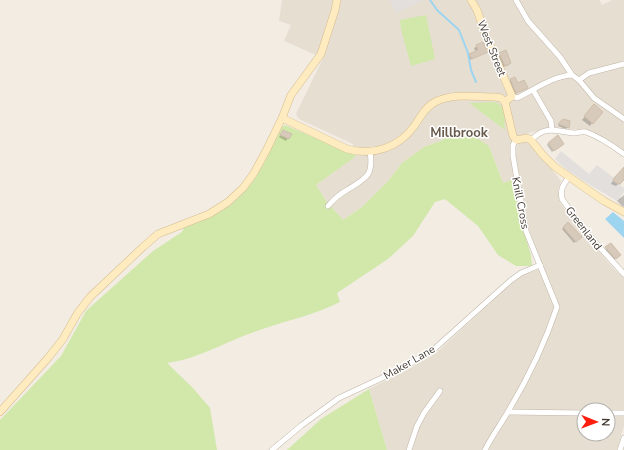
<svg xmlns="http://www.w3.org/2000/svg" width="624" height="450" font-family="'Nunito Sans',sans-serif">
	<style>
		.residential { fill: #e6ded1; fill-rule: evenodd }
		.green { fill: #d1e8aa }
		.parking { fill: #e2dfdc }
		.water { fill: #9dd5f1 }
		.shadow { fill: #0003 }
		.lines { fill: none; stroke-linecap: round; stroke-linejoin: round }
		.stream { stroke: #9dd5f1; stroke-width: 2 }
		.building { fill: #d7cabb; stroke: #cfbeab }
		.street-casing { stroke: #c0b6a9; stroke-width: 6 }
		.secondary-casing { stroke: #d4bd91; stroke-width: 8 }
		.street { stroke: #fff; stroke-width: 5 }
		.secondary { stroke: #ffebc0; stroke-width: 7 }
		.labels { text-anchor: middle; stroke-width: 3; stroke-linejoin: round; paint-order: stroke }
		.street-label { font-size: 11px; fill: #443c33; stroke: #fff }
		.quarter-label { font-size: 13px; font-weight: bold; fill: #67594a; stroke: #fff }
	</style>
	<rect width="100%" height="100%" fill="#f2ece3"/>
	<path class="residential" d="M282,0H599L602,5L612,0H624V150L590,131L554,127L528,133L537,151L561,181L558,191L560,203L582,232L614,269L624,278V426L617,450H387L369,389L412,367L436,353L519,276L543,268L529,229L520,178L503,183L489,146L443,140L424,147L402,163L389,180L362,207L343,220L327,202L316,185L355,157L353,144L299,119L296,114L323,58L284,41L291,25L279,21ZM584,410H608V434H584Z"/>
	<g class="green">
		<polygon points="426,15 435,59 411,66 401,29 400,20"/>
		<path d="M492,102C507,103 504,119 505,130L469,103Z"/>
		<path d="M285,125L355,155V157L316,185L327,202L343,220L362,207L389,180L402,163L424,147L443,140L450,129L475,137L489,146L503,183L512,180L523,229L531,255L532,266H516L498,255L478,226L445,199L435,202L413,236L388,259L337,293L340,302C313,316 283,321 254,332C225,342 198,359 167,363L193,388L210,408L217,450H0V420L61,356L86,311L153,251L182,232L184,228C198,221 213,217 226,208C255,189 267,157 282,127Z"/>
		<polygon points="369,389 387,450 287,450 321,419"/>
	</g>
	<g class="parking">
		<polygon points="390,0 424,0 396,13"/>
		<polygon points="561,151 589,174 597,165 614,178 614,181 624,188 624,192 620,197 622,199 617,201 582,180 565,168 555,159"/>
	</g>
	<polygon class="water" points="613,212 624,221 624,238 605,219"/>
	<g class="shadow">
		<polygon points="483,43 486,52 470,60 468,56 476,52 474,48"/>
		<polygon points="499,54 510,63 509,65 503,67 498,55"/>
		<polygon points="511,80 527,88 513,95 508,83"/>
		<polygon points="592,108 592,123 590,126 582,120"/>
		<polygon points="564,120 568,127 566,129 558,126"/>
		<polygon points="282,133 290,135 286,141 279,137"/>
		<polygon points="549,143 561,145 552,152 547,145"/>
		<polygon points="624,168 624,178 616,186 611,184 612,182"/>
		<polygon points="624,195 624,206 623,207 617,201"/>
		<polygon points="568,223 581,237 574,243 562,229"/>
		<polygon points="611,244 619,255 614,260 604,250"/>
	</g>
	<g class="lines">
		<polyline class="stream" points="430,0 437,10 459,30 468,53 471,70 476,82"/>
	</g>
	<g class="building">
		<polygon points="483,42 488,52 472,59 469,54 478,50 476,45"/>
		<polygon points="506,50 511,63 505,66 499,53"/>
		<polygon points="515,77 518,83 524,80 528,88 516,93 510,79"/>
		<polygon points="594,104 603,112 593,124 584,116"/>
		<polygon points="563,119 570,121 569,128 558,124"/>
		<polygon points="283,130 292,134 289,139 280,135"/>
		<polygon points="558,135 564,144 554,151 548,143"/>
		<polygon points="624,167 624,180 620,184 618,184 613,181 614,178"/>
		<polygon points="568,222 582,237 576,242 563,227"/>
		<polygon points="611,243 621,255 616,259 605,247"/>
	</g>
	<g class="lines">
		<defs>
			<g id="street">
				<polyline points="516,0 528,21 560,57 572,75 579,80 594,98 624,119"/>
				<polyline points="579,80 589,73 624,64"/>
				<polyline points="533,90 551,121 552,129"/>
				<path d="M512,96L517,98C534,90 553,76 572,75"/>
				<path d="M531,140C546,125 555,131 574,133C578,133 582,131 586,132C600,137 613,146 624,154"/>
				<path d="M569,177C563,185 560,189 562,199L585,231L624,274"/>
				<path d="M328,206C333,200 340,194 347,190C366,178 374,176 370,151"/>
				<polyline points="508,412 584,413"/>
				<polyline points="608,413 624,413"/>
				<polyline points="272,450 302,425 339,398 399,370 433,350 510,281 521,273 540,265"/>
				<polyline points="409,450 417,426 424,413 440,391"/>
				<path d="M485,450C492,436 501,424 509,410C528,378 545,343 557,307L526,231L513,156V145L516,140"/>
				<polyline points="620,450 624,438"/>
			</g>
			<g id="secondary">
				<polyline points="471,0 477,10 486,36 512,96 505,102"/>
				<polyline points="505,102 513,136 516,140 527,138 531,140 542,154 555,167 604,201 624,212"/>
				<path d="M282,118L347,149C373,156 399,148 415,125C421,116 426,106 437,101C454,93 476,97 495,97L501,98L505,102"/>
				<polyline points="0,412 48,358 63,339 77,314 90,297 143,247 158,234 209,214 228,202 243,188 254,173 267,149 282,118 291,95 321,54 335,10 337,0"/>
			</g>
		</defs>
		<use href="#street" class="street-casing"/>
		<use href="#secondary" class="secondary-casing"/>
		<use href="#street" class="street"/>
		<use href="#secondary" class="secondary"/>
	</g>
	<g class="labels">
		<g class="street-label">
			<text transform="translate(492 48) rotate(68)" y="4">West Street</text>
			<text transform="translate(521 203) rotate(79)" y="4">Knill Cross</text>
			<text transform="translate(584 228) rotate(52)" y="4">Greenland</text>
			<text transform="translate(409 362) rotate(-30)" y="4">Maker Lane</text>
		</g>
		<g class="quarter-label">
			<text x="459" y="137">Millbrook</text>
		</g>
	</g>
	<g transform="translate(596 422) rotate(91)"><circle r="19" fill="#ffffff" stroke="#b4b1ad"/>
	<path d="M0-3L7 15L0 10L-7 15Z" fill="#ff1e0d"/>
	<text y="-6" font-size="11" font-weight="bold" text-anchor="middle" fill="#443c33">N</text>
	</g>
</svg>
